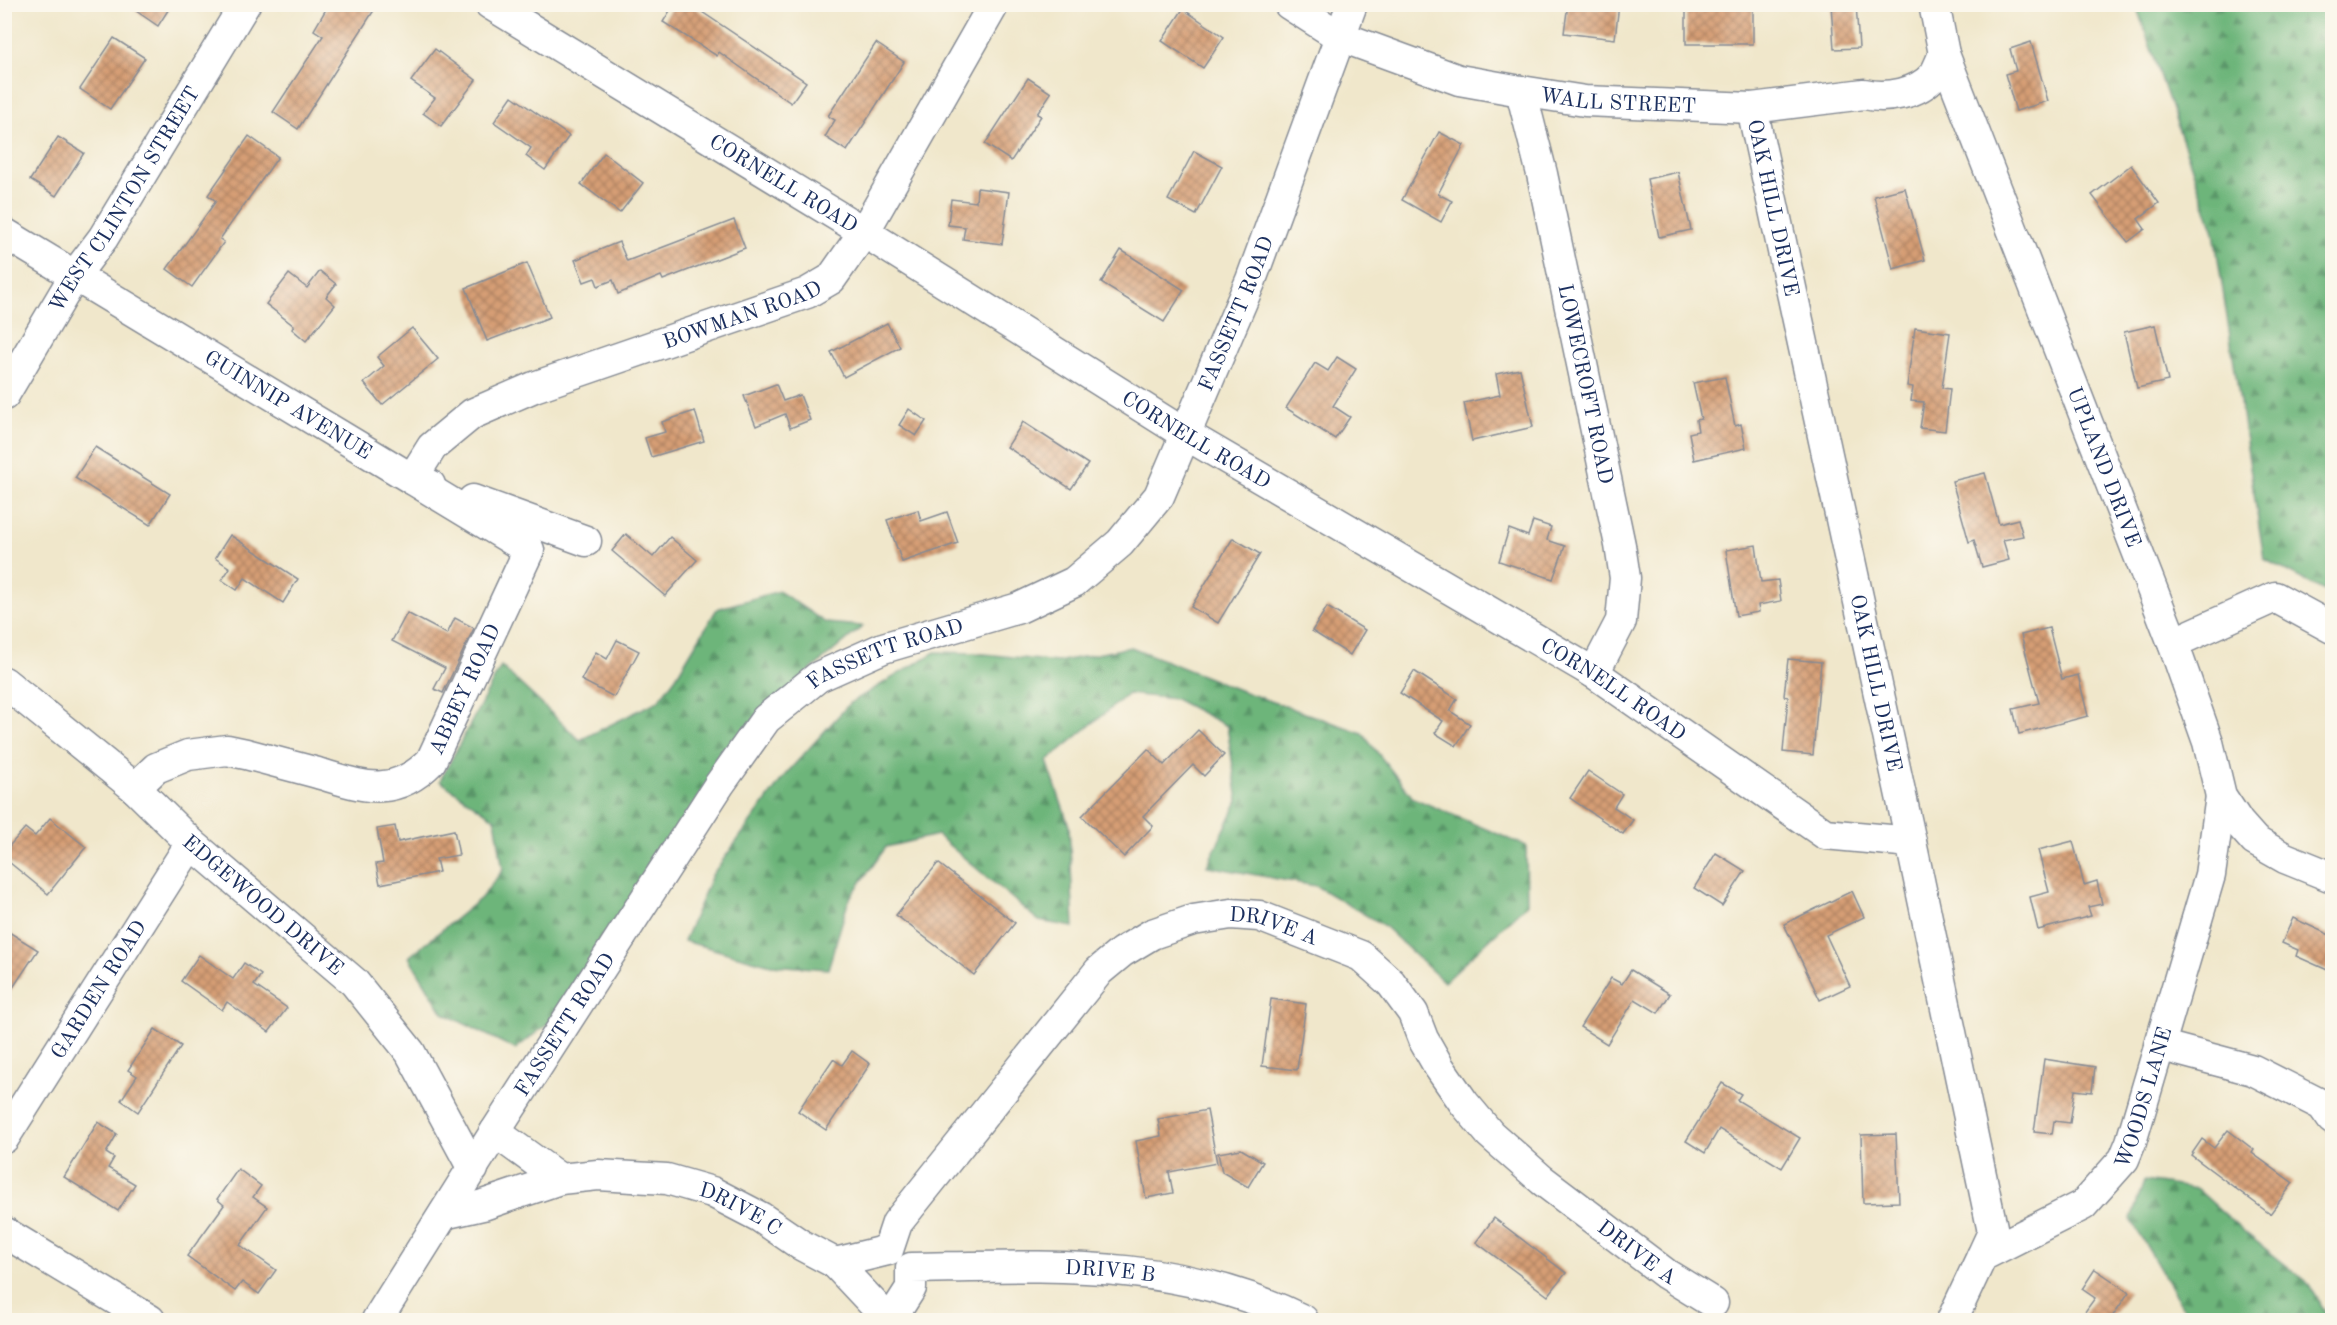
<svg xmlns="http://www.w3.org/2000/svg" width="2337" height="1325" font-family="'Old Standard TT',serif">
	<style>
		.forest { fill: url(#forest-firs); stroke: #44726c; stroke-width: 1.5 }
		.building { fill: url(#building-cross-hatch) }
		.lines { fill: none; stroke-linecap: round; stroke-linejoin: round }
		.minor-casing { stroke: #868b94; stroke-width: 33 }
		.minor { stroke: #fff; stroke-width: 30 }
		.labels { text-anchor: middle; stroke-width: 5; stroke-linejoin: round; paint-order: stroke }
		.street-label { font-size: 21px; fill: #1b2f5e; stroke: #fbf7ec }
	</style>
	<defs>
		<pattern id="forest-firs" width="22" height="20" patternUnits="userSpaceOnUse" patternTransform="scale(1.5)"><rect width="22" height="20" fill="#6db57a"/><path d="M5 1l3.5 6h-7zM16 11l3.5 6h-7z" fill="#599467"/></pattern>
		<pattern id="building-cross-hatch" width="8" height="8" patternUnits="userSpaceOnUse" patternTransform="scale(1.5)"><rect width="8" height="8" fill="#d69e74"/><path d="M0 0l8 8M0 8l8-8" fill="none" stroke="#ad8162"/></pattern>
	</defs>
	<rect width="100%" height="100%" fill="#fbf7ec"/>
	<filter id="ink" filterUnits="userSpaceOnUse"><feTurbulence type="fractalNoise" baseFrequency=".0167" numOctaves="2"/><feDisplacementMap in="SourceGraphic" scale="12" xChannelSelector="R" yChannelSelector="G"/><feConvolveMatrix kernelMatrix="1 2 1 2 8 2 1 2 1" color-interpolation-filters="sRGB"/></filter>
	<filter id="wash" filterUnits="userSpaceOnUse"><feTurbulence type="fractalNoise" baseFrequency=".008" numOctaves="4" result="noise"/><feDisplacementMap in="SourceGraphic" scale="24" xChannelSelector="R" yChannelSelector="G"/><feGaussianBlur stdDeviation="1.35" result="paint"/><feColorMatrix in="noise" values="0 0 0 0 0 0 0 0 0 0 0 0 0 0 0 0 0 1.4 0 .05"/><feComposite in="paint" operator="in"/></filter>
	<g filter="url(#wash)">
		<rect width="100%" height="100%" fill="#f0e7cb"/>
		<g class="forest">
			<polygon points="2136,5 2332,5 2332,595 2264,559 2214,232"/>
			<polygon points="779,591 826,623 863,626 757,715 566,1010 515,1049 443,1013 409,957 481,898 503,870 495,819 440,781 501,666 580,740 658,701 676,677 717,609"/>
			<polygon points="1131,647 1239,690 1362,733 1413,798 1526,846 1527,904 1444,982 1383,925 1316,886 1207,866 1238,801 1227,726 1175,699 1128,694 1047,761 1069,826 1074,927 1039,921 937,835 886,847 849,899 828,969 771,965 684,941 712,875 785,775 850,703 935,652 976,653 1057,662"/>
			<polygon points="2144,1181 2197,1189 2247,1234 2306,1281 2331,1320 2190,1320 2131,1220"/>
		</g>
		<g id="blocks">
			<g class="building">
				<polygon points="126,4 172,4 158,26"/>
				<polygon points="329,4 378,4 298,129 273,112 323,36 314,30"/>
				<polygon points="674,4 690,4 806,82 791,103 719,52 717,56 663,22"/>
				<polygon points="1568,4 1600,9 1601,4 1619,4 1615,39 1564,33"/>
				<rect x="1686" y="4" width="67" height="40"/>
				<polygon points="1831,4 1856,4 1859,48 1834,49"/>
				<polygon points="1183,9 1224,37 1203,68 1162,41"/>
				<polygon points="114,38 145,58 110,109 80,89"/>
				<polygon points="2031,42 2048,101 2016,111 2005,74 2016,71 2010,49"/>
				<polygon points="876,43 904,62 847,151 825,137 835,120 828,116"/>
				<polygon points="435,49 476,80 441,126 423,113 435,98 411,81"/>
				<polygon points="1028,78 1051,93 1037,114 1041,116 1011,161 985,144"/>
				<polygon points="512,96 569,136 545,170 526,156 531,148 494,122"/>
				<polygon points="1439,132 1464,145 1438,194 1452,201 1441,222 1402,200"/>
				<polygon points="249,136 278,157 220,239 224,242 192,287 167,269 216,201 208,195"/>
				<polygon points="58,137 84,153 56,196 30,180"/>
				<polygon points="1194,151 1222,166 1196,215 1168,200"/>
				<polygon points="604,153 643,183 620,213 581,184"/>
				<polygon points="2131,165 2159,203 2138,219 2145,229 2128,242 2092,195"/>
				<polygon points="1678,172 1691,230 1659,237 1647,179"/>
				<polygon points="977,188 1009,192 1002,244 963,239 965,227 948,225 951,199 976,202"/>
				<polygon points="1905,188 1925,260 1893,269 1874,196"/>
				<polygon points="734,220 745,248 663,280 661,276 618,294 613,280 598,286 595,278 584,282 575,260 619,242 627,261"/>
				<polygon points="1121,250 1184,290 1164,322 1101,283"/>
				<polygon points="527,263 550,317 487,341 466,288"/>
				<polygon points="320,271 336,284 326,297 335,305 306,341 292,329 294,326 266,304 289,274 307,288"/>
				<polygon points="887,323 900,347 844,377 831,352"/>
				<polygon points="2155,325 2168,381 2137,388 2124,332"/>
				<polygon points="412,328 438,359 382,405 364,383 384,366 377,357"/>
				<polygon points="1915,328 1950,333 1942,388 1950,389 1945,431 1920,428 1924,402 1911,401 1913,387 1907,386"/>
				<polygon points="1337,357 1356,369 1333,406 1350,417 1335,439 1286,408 1315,363 1328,371"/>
				<polygon points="1520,369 1533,427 1472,441 1464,403 1500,395 1496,374"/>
				<polygon points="1725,377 1735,426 1741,424 1746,448 1694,460 1689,433 1698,431 1696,420 1701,419 1693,383"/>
				<polygon points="776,384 783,401 800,395 810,420 790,428 785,414 756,426 744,396"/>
				<polygon points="909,409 926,421 916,436 899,425"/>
				<polygon points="695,411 704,441 651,457 645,438 665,432 662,422"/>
				<polygon points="1023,422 1088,464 1071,489 1007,447"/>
				<polygon points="95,447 170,494 150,525 75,478"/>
				<polygon points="1985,473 1999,524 2018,519 2023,536 2003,540 2009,560 1982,567 1974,540 1969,542 1952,481"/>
				<polygon points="918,510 921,521 947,512 958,543 902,562 887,520"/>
				<polygon points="1533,521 1551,527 1547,540 1565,546 1553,579 1499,561 1509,529 1528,536"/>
				<polygon points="626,534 653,557 670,537 697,560 665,596 612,551"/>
				<polygon points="230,535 298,579 283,603 245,578 237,590 222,580 230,568 215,558"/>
				<polygon points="1233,538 1260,554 1218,623 1191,607"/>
				<polygon points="1756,545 1761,582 1778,580 1781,601 1758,605 1759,612 1736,616 1726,550"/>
				<polygon points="1327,607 1365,630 1350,655 1312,631"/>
				<polygon points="407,613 447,634 455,618 474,628 443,693 434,689 445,668 392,641"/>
				<polygon points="2049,628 2062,679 2078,675 2088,716 2019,734 2013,709 2039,703 2021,635"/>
				<polygon points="617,640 639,651 614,697 581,680 596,652 607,659"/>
				<polygon points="1788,659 1821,662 1813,755 1783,752 1788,697 1784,696"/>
				<polygon points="1414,671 1457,699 1450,711 1470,724 1456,746 1435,733 1443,721 1400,693"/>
				<polygon points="1198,730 1224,755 1204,776 1193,765 1143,816 1153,826 1124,857 1082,816 1148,749 1164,765"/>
				<polygon points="1588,771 1622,794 1614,807 1633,820 1623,834 1570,798"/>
				<polygon points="50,818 86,847 48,894 4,858 4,852 25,828 35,836"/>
				<polygon points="395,826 398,842 454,830 459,855 436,859 439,872 380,884 376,864 383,863 377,829"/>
				<polygon points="2073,841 2084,885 2097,881 2102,904 2088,907 2091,916 2038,930 2030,897 2049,892 2038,850"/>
				<polygon points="1716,853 1745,871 1722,906 1694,888"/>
				<polygon points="938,863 1015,923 974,975 896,915"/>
				<polygon points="1852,891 1864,917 1826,935 1850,986 1820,1000 1784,924"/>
				<polygon points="2293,918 2332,936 2332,972 2296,956 2298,950 2282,943"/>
				<polygon points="4,929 38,950 4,1001"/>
				<polygon points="199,955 233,979 244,963 261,975 254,985 287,1008 269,1032 227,1002 222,1010 181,981"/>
				<polygon points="1631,970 1670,994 1658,1013 1635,999 1607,1044 1580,1027 1611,978 1622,984"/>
				<polygon points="1271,999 1306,1004 1297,1070 1262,1066"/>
				<polygon points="155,1029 181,1046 138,1112 121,1100 137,1076 128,1070"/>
				<polygon points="852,1051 870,1064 826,1130 798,1111 833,1059 842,1065"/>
				<polygon points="2044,1059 2095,1067 2092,1092 2075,1090 2070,1123 2054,1121 2052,1134 2034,1132"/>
				<polygon points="1722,1083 1741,1094 1737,1100 1800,1138 1782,1168 1719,1129 1705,1153 1686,1141"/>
				<polygon points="1207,1110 1217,1163 1169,1172 1173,1193 1146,1198 1136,1141 1161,1136 1158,1119"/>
				<polygon points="98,1122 117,1134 106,1153 114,1158 108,1168 135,1184 118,1211 64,1177"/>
				<polygon points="2228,1130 2254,1150 2252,1153 2293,1183 2270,1214 2191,1155 2202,1139 2214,1148"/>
				<polygon points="1896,1134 1899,1202 1863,1203 1861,1135"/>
				<polygon points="1241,1149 1263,1162 1248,1187 1222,1172 1218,1153"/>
				<polygon points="238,1169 261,1186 253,1197 267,1207 240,1245 276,1270 259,1294 242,1282 235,1291 187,1256 224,1205 217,1199"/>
				<polygon points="1494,1218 1566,1273 1548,1296 1476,1242"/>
				<polygon points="2095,1269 2129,1292 2110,1320 2079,1320 2095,1298 2082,1289"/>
			</g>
		</g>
	</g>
	<g filter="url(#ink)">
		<use href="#blocks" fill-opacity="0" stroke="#868b94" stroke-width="1.5"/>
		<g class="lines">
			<defs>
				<g id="minor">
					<path id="s1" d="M490,4L864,232L1185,434L1594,673L1825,834L1911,842"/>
					<path id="s2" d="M1289,4L1339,36L1459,80L1521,91L1585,101L1752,108L1864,94C1887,99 1918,94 1934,75C1938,69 1941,60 1944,54"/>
					<path id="s3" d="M1934,4L1944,54L2173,643L2208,742L2221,796L2239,823L2255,841L2285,858L2332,877"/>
					<path id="s4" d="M1521,91L1542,174L1620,545L1625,578L1621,621L1594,673"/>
					<path id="s5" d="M1752,108L1911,842L1993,1232L1982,1256"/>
					<path id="s6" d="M4,233L412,479L430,485"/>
					<path id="s7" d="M4,395L75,275L103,238L245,4"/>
					<polyline points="473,500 586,541"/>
					<polyline points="2173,643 2275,597 2332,628"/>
					<path id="s8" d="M4,682L135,788L191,843L354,982L410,1052L473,1169"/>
					<path id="s9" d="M135,788L156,768L188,755L227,750L246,754C269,760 291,766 314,772C360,785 392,801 431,761L529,550L412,479L432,447L472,414L534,387L807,293L831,279L864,232L994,4"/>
					<polyline points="2159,1045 2253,1070 2322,1105 2332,1119"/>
					<path id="s10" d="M495,1132L560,1179L598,1175L667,1179L712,1192L760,1217L801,1245L835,1263L882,1313L883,1320"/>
					<path id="s11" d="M4,1138L191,843"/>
					<polyline points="444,1214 483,1205 560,1179"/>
					<polyline points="4,1232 150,1320"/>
					<path id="s12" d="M835,1263L888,1250L897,1223L1099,971L1122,952L1152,934L1193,920L1231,914L1259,916L1361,956L1391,983L1413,1013L1423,1039L1439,1067L1464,1103L1490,1134L1542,1180L1666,1274L1713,1303"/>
					<path id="s13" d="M882,1313H895L911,1288V1268C1047,1266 1176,1257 1303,1320"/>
					<path id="s14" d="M377,1320L495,1132L719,785L766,719L818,677L883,648L1019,608L1074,582L1120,543L1159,496L1251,280L1352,4"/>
					<path id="s15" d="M1952,1320L1982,1256L2083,1205L2124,1159L2131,1142L2210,875L2221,796"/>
				</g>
			</defs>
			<use href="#minor" class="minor-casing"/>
			<use href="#minor" class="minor"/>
		</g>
	</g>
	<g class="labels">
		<g class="street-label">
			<text dy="7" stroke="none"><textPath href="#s2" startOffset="348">WALL STREET</textPath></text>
			<text dy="7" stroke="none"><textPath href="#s1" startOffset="344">CORNELL ROAD</textPath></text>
			<text dy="7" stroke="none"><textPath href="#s7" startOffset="230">WEST CLINTON STREET</textPath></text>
			<text dy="7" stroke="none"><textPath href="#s5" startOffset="102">OAK HILL DRIVE</textPath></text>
			<text dy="7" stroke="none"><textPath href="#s9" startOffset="1066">BOWMAN ROAD</textPath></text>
			<text dy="7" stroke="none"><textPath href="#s14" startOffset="1376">FASSETT ROAD</textPath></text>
			<text dy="7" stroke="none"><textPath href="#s4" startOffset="300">LOWECROFT ROAD</textPath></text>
			<text dy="7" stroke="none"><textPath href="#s6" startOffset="332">GUINNIP AVENUE</textPath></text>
			<text dy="7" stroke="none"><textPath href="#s1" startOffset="830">CORNELL ROAD</textPath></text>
			<text dy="7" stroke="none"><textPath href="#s3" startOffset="494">UPLAND DRIVE</textPath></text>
			<text dy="7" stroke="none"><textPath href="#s14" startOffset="854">FASSETT ROAD</textPath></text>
			<text dy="7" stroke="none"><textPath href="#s5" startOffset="588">OAK HILL DRIVE</textPath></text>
			<text dy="7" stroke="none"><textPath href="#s9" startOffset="398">ABBEY ROAD</textPath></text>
			<text dy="7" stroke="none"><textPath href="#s1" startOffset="1316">CORNELL ROAD</textPath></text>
			<text dy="7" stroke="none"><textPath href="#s8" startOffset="342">EDGEWOOD DRIVE</textPath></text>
			<text dy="7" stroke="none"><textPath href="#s12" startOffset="597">DRIVE A</textPath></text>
			<text dy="7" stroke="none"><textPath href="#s11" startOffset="176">GARDEN ROAD</textPath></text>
			<text dy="7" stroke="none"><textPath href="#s14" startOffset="350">FASSETT ROAD</textPath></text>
			<text dy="7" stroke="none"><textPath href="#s15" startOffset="310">WOODS LANE</textPath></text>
			<text dy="7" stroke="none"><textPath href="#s10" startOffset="267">DRIVE C</textPath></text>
			<text dy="7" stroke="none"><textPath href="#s12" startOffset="1101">DRIVE A</textPath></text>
			<text dy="7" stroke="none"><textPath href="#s13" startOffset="262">DRIVE B</textPath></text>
		</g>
	</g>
	<rect width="2337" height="1325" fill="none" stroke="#fbf7ec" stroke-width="24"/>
</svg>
